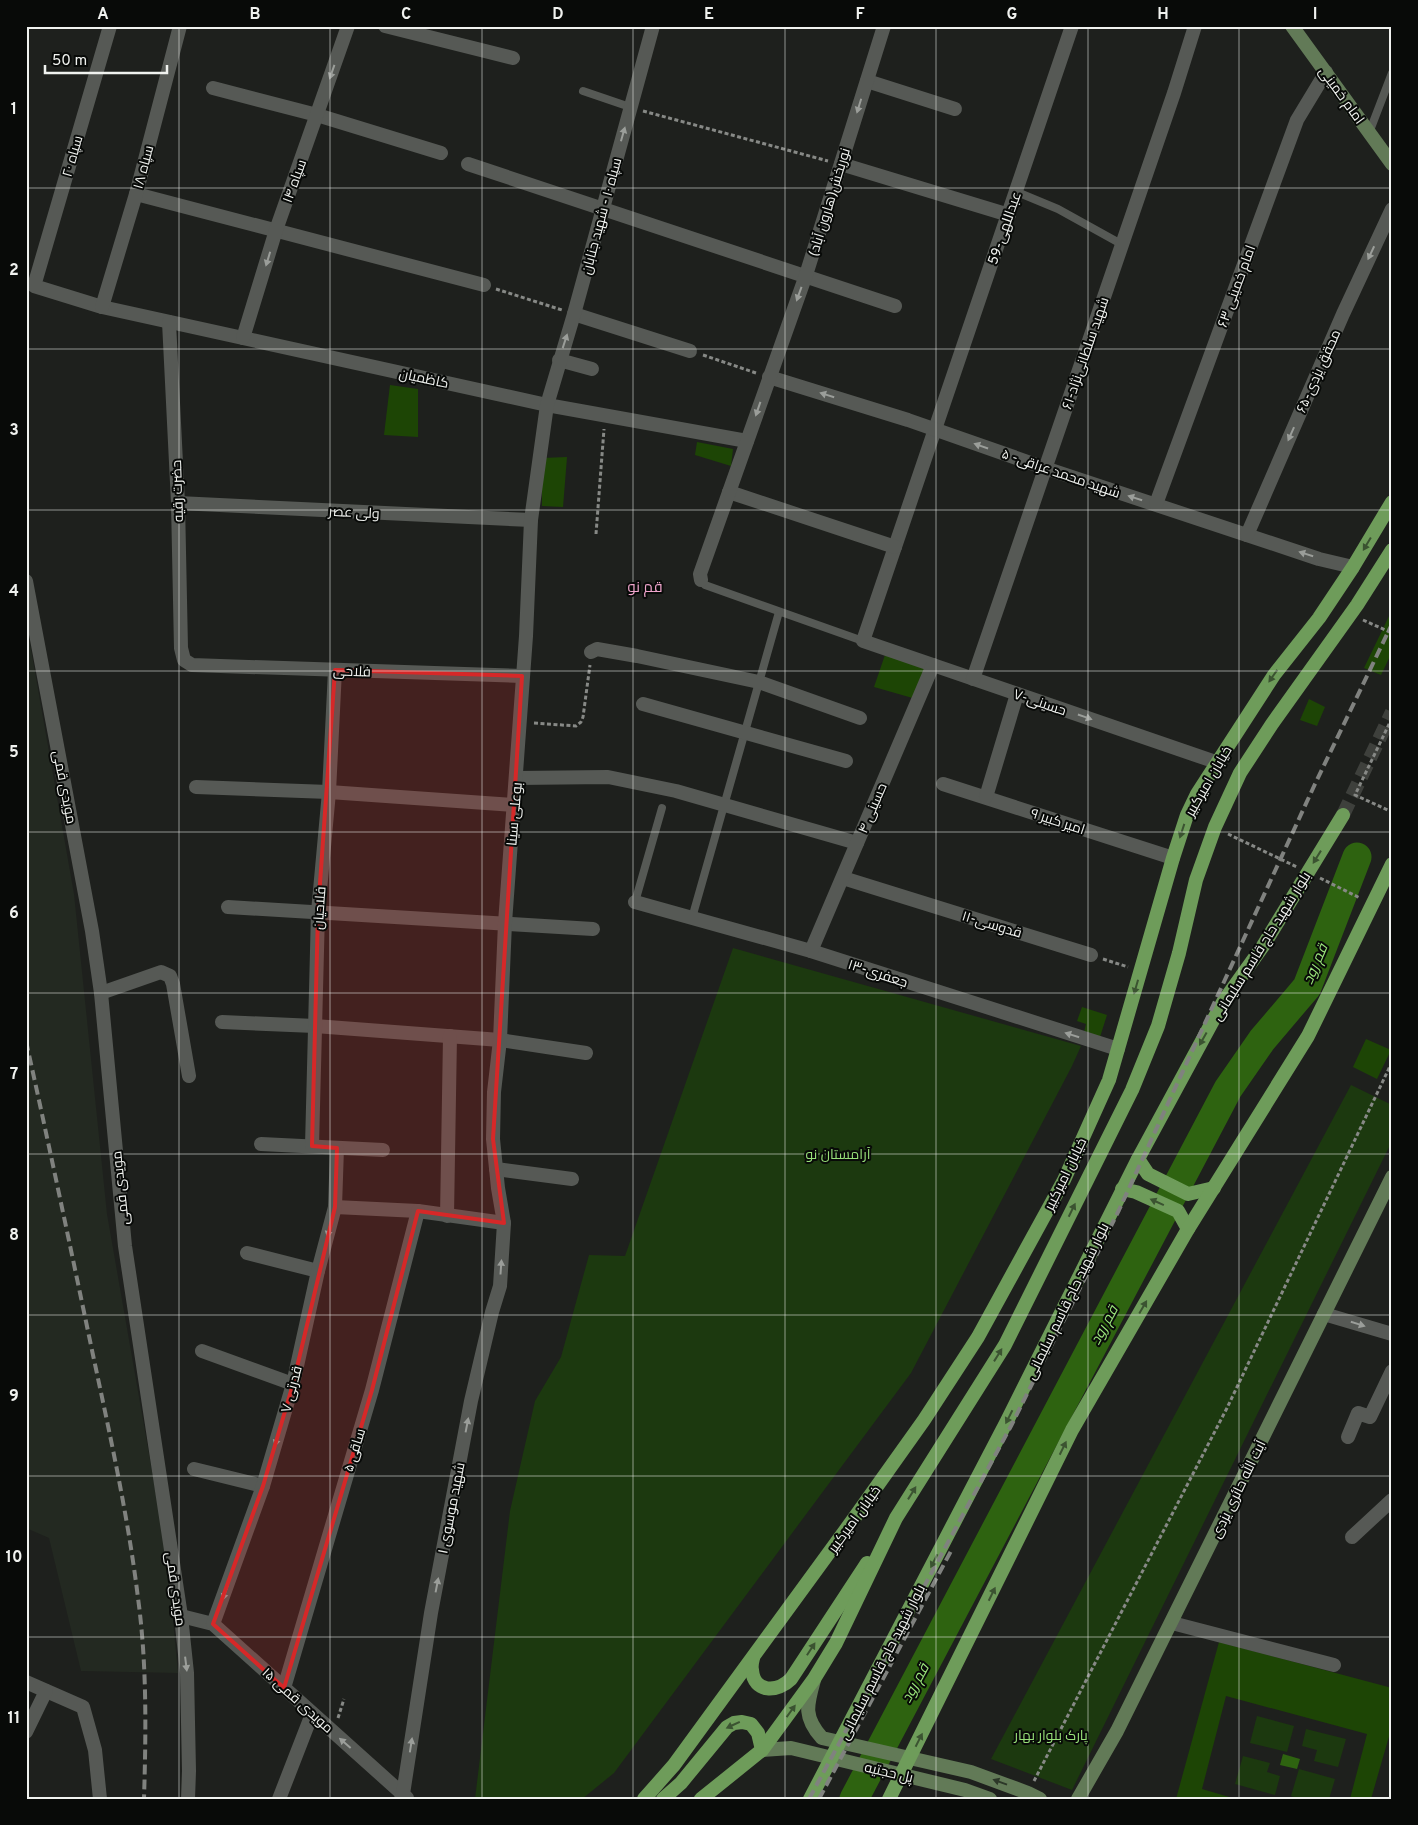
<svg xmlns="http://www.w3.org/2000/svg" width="1418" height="1825" font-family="Overpass,Cairo,sans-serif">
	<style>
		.built { fill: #232921 }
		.green { fill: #1c390f }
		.water { fill: #2e6310 }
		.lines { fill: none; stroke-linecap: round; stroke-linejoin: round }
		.river { stroke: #2e6310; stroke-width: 29 }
		.building { fill: #1d4505 }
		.primary-tunnel { stroke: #3e403c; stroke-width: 14; stroke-dasharray: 14 7; stroke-linecap: butt }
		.path { stroke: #878986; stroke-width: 3; stroke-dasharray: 4 2.5; stroke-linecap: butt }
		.service { stroke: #565955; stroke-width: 8 }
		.minor { stroke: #565955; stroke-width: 14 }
		.tertiary { stroke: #565955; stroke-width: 14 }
		.secondary { stroke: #627a57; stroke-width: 14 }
		.primary { stroke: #6e9c5a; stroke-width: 14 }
		.rail { stroke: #80827f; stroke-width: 4; stroke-dasharray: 10 5; stroke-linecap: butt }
		.oneway { fill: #9b9e9a }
		.oneway2 { fill: #3b5331 }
		.oneway3 { fill: #2c3728 }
		.marked { fill: #d62828; fill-opacity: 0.2; stroke: #d62828; stroke-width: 4; stroke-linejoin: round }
		.grid { fill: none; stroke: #f0f2ef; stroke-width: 1; stroke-opacity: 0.55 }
		.labels { text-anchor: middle; stroke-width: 4; stroke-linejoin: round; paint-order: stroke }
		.street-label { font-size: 14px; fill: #f0f2ef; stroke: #080a08 }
		.park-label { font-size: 14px; fill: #98e179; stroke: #080a08 }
		.neighbourhood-label { font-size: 15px; fill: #f1a6cd; stroke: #080a08 }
		.water-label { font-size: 15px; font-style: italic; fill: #9ae47b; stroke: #080a08 }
		.neatline { fill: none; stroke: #f0f2ef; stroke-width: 2 }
		.grid-label { font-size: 16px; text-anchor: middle; font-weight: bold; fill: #f0f2ef }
	</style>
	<rect width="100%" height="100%" fill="#1e201d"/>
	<polygon class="built" points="26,621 74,894 107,1214 167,1557 178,1673 81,1671 49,1538 26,1528"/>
	<g class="green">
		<polygon points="733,948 1081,1046 1072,1066 911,1373 614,1773 582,1799 475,1799 510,1511 535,1401 561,1357 589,1255 625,1256"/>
		<polygon points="1351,1085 1392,1105 1392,1141 1072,1790 991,1759"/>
		<polygon points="1257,1716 1294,1726 1287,1752 1250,1743"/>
		<polygon points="1306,1729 1346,1739 1338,1767 1314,1761 1317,1750 1302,1746"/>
		<polygon points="1243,1756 1270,1763 1267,1772 1280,1776 1275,1795 1235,1784"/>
		<polygon points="1299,1769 1335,1779 1329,1799 1300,1799 1291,1796"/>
	</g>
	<polygon class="water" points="1283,1754 1300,1759 1297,1769 1280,1765"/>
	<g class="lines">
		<polyline class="river" points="854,1799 1228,1089 1262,1040 1307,987 1357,857"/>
	</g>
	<g class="building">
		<polygon points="390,385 418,389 418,437 384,435"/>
		<polygon points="697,442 733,449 731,466 695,455"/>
		<polygon points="567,457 563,507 542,506 542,458"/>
		<polygon points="1392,610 1392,652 1381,675 1364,668"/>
		<polygon points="886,652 927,668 916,699 874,687"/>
		<polygon points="1309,699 1325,707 1317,726 1300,720"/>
		<polygon points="1082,1007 1107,1015 1100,1037 1084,1032 1086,1024 1077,1021"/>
		<polygon points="1366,1039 1391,1050 1377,1079 1353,1067"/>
		<polygon points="1219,1642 1392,1688 1392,1726 1371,1799 1350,1799 1367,1734 1226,1696 1202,1789 1236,1799 1176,1799"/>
	</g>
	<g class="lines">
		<polyline class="primary-tunnel" points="1343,815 1392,712"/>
		<g class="path">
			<polyline points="643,111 828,161"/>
			<polyline points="496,289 562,310"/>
			<polyline points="703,355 756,373"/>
			<polyline points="596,534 604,429"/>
			<polyline points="1363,620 1392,633"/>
			<polyline points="1392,718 1355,795 1392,812"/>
			<polyline points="534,723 576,726 581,722 583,717 590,665"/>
			<polyline points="1228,834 1297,867"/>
			<polyline points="1320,878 1360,898"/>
			<polyline points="1103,959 1128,967"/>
			<polyline points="338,1718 344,1699"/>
			<polyline points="1034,1781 1227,1408 1392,1062"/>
		</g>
		<g class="service">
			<polyline points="583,91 630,107"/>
			<polyline points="1369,133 1392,73"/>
			<polyline points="1017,192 1058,209 1123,245"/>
			<polyline points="701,580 705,585 863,641"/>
			<polyline points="635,902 662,808"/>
			<polyline points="692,918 779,612"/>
		</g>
		<g class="minor">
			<polyline points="110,26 34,286 102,307 547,405 747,441"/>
			<polyline points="385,26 513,58"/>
			<polyline points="1072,26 863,641 1216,762"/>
			<polyline points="867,81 955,109"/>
			<polyline points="213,88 317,115 441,153"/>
			<polyline points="468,164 895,306"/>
			<polyline points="841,164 1009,215"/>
			<polyline points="136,194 484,285"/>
			<polyline points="102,307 136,194 180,26"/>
			<polyline points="574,314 690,351"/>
			<polyline points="169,322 178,503 181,648 184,660 192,665 522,676"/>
			<polyline points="243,338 276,230 348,26"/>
			<polyline points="559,360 592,369"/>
			<polyline points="769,377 908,420 1045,468 1319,559 1353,567"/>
			<polyline points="729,492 895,547"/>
			<polyline points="178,503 531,520"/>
			<polyline points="1156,504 1297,120 1326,72"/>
			<polyline points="1247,535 1343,314 1392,209"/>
			<polyline points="701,580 700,574 806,275 884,26"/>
			<polyline points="591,652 597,649 637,656 759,682 860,718"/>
			<polyline points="973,679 1174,93 1195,26"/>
			<polyline points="643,704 846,761"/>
			<polyline points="517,778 608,777 676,791 857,843"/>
			<polyline points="943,784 1173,858"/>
			<polyline points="196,787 329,792 514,805"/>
			<polyline points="986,797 1017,694"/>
			<polyline points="843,878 1091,955"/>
			<polyline points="635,902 811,951 1118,1049"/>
			<polyline points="228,907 593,929"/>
			<polyline points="811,951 933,665"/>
			<polyline points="101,993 161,972 170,976 173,984 189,1076"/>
			<polyline points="222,1022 315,1026 500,1040 586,1053"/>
			<polyline points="261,1144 383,1150"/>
			<polyline points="312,1146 318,912 329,792 335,670"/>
			<polyline points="496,1169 572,1179"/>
			<polyline points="335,1207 418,1211 504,1223"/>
			<polyline points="447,1216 450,1036"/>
			<polyline points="247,1253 318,1271"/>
			<polyline points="1324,1314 1392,1334"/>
			<polyline points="202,1351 293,1384"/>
			<polyline points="1348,1437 1358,1413 1370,1417 1392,1371"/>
			<polyline points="194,1469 263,1486"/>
			<polyline points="1352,1537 1392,1500"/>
			<polyline points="181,1616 213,1624 407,1798"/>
			<polyline points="1172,1623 1334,1665"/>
			<polyline points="213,1624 263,1486 293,1384 318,1271 335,1207 337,1148"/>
			<polyline points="26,1682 83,1707 95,1750 100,1799"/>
			<polyline points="284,1688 372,1390 418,1211"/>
			<polyline points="26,1732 46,1691"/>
			<polyline points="279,1799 312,1714"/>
			<polyline points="401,1799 403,1794 431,1613 471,1401 492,1312 500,1286 504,1223 498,1188 493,1139 494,1092 500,1040 505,923 526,636 531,520 547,405 574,314 653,26"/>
		</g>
		<polyline class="tertiary" points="26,581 92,931 101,993 125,1246 181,1616 187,1673 189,1771 188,1799"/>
		<g class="secondary">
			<polyline points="1292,26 1392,164"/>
			<path d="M814,1680C807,1705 803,1717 822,1738L971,1772L1028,1793L1040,1799"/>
			<polyline points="762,1750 791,1748 965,1790 990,1799"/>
			<polyline points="1078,1799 1117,1731 1392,1177"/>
		</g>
		<g class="primary">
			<polyline points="1138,1159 1148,1174 1188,1194 1214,1188"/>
			<polyline points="1122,1189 1136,1192 1178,1211 1188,1229"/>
			<path d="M753,1658C752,1662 751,1666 752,1670C754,1694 778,1692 791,1679L867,1563"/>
			<polyline points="644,1799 674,1765 855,1517 924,1420 978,1337 1064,1180 1109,1080 1173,858 1187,815 1197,794 1274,675 1319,618 1353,567 1392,502"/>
			<polyline points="663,1799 681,1783 727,1727 734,1723 742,1722 751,1724 758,1733 762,1750"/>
			<polyline points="701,1799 762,1750 814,1679 836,1643 896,1518 1005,1345 1132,1090 1158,1026 1179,953 1196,880 1215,827 1240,773 1272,724 1357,605 1392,550"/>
			<polyline points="810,1799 1007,1421 1138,1159 1223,1002 1263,946 1343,815"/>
			<polyline points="889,1799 1072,1430 1188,1229 1308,1036 1392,864"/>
		</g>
		<g class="rail">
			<path d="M26,1041C49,1145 71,1250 93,1355C110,1435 128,1516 138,1598C147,1664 146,1732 144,1799"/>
			<polyline points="809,1799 1011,1426 1119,1210 1315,784 1392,624"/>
			<polyline points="819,1799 951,1551"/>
		</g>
	</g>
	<defs><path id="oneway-solid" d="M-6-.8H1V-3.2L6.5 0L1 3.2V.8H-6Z" transform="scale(1.25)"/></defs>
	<g class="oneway">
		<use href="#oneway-solid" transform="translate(332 72) rotate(109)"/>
		<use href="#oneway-solid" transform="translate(859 106) rotate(107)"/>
		<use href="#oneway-solid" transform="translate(623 134) rotate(-74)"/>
		<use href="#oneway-solid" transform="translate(1371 253) rotate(115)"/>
		<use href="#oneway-solid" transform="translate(268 259) rotate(107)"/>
		<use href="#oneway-solid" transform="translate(799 294) rotate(110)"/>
		<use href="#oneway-solid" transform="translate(565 341) rotate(-72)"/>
		<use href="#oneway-solid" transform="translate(827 395) rotate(-163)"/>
		<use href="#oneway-solid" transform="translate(758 409) rotate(109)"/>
		<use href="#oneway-solid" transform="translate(1291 434) rotate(114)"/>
		<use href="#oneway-solid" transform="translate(981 446) rotate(-161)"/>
		<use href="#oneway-solid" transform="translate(1135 498) rotate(-162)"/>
		<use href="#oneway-solid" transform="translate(1306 554) rotate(-162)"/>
		<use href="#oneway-solid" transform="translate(1085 717) rotate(19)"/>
		<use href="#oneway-solid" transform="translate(1072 1035) rotate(-162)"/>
		<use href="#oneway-solid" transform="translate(329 1230) rotate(104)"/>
		<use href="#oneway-solid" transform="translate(501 1267) rotate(-86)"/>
		<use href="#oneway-solid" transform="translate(1358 1324) rotate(17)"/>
		<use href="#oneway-solid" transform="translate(467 1425) rotate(-79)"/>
		<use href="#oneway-solid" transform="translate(277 1439) rotate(106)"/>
		<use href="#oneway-solid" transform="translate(437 1585) rotate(-79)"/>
		<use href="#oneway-solid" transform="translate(225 1593) rotate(110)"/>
		<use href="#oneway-solid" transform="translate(186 1664) rotate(83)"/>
		<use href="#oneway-solid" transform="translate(345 1743) rotate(-139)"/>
		<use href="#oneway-solid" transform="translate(411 1745) rotate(-81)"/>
	</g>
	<g class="oneway2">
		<use href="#oneway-solid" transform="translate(1367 544) rotate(121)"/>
		<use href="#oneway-solid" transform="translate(1273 676) rotate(125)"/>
		<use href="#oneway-solid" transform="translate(1182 831) rotate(108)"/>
		<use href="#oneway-solid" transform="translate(1317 857) rotate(122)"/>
		<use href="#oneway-solid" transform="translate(1136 987) rotate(106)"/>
		<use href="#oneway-solid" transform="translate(1203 1039) rotate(119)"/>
		<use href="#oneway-solid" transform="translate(1157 1202) rotate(-156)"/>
		<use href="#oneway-solid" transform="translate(1072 1210) rotate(-64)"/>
		<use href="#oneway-solid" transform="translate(1143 1307) rotate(-60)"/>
		<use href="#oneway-solid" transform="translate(998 1355) rotate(-58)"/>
		<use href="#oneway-solid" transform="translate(1009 1417) rotate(117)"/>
		<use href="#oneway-solid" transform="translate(1063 1448) rotate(-64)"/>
		<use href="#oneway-solid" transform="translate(912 1493) rotate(-58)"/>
		<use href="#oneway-solid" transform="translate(934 1561) rotate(117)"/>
		<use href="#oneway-solid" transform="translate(992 1594) rotate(-64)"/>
		<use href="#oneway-solid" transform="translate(811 1649) rotate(-57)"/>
		<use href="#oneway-solid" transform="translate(791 1711) rotate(-54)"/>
		<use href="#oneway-solid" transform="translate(733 1725) rotate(155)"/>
		<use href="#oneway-solid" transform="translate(919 1740) rotate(-63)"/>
	</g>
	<use class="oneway3" href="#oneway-solid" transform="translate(1000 1782) rotate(-160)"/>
	<path class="marked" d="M335,670L522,676L493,1139L504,1223L418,1211L372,1390L284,1688L213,1624L263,1486L293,1384L335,1207L337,1148L312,1146L318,912Z"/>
	<path class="grid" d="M179,26V1799M330,26V1799M482,26V1799M633,26V1799M785,26V1799M936,26V1799M1088,26V1799M1239,26V1799M26,188H1392M26,349H1392M26,510H1392M26,671H1392M26,832H1392M26,993H1392M26,1154H1392M26,1315H1392M26,1476H1392M26,1637H1392"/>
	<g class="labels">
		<g class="street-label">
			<text transform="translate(1342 95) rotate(54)" y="5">امام خمینی</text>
			<text transform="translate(72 156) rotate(-74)" y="5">سپاه ۲۰</text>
			<text transform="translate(143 167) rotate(-75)" y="5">سپاه ۱۸</text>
			<text transform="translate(294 181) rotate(-70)" y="5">سپاه ۱۴</text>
			<text transform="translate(829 202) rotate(-73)" y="5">نوربخش(هارون آباد)</text>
			<text transform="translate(601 216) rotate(-75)" y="5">سپاه ۱۰ - شهید جنابان</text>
			<text transform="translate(1004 228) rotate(-71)" y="5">عبداللهی-59</text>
			<text transform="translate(1236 286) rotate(-70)" y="5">امام خمینی ۶۳</text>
			<text transform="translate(1085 353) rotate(-71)" y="5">شهید سلطانی‌نژاد-۶۱</text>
			<text transform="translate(1318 371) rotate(-66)" y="5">محقق یزدی-۶۵</text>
			<text transform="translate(424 378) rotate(12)" y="5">کاظمیان</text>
			<text transform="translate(1061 473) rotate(19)" y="5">شهید محمد عراقی- ۵</text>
			<text transform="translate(177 491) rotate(-92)" y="5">حضرت رقیه</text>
			<text transform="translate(354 512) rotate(3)" y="5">ولی عصر</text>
			<text transform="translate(352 671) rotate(2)" y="5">فلاحی</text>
			<text transform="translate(1040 702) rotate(19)" y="5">حسینی-۷</text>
			<text transform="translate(1208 781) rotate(-60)" y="5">خیابان امیرکبیر</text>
			<text transform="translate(65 787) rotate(79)" y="5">مویدی قمی</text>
			<text transform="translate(872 808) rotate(-67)" y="5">حسینی ۴</text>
			<text transform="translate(514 814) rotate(-85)" y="5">بوعلی سینا</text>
			<text transform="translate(1058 821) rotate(18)" y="5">امیر کبیر ۹</text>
			<text transform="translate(319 908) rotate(-86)" y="5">فلاحیان</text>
			<text transform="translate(992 924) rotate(17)" y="5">قدوسی-۱۱</text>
			<text transform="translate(1261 946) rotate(-58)" y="5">بلوار شهید حاج قاسم سلیمانی</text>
			<text transform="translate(878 973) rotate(18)" y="5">جعفری-۱۳</text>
			<text transform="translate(1065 1174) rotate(-64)" y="5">خیابان امیرکبیر</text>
			<text transform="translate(120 1188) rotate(-96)" y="5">مویدی قمی</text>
			<text transform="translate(1067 1301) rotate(-64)" y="5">بلوار شهید حاج قاسم سلیمانی</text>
			<text transform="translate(291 1389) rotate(-75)" y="5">قدرتی ۷</text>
			<text transform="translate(354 1450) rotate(-73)" y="5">ساقی ۵</text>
			<text transform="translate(1238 1489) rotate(-64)" y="5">آیت الله‌ حائری‌ یزدی</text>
			<text transform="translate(451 1508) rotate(-79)" y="5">شهید موسوی ۱</text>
			<text transform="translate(854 1519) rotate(-54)" y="5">خیابان امیرکبیر</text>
			<text transform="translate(176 1589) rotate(82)" y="5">مویدی قمی</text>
			<text transform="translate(882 1662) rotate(-63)" y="5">بلوار شهید حاج قاسم سلیمانی</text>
			<text transform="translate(298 1700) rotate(42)" y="5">مویدی قمی ۱۵</text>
			<text transform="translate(889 1772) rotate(13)" y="5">پل حجتیه</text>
		</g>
		<g class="park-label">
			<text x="838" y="1159">آرامستان نو</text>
			<text x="1051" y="1740">پارک بلوار بهار</text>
		</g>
		<g class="neighbourhood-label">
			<text x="645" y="592">قم نو</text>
		</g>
		<g class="water-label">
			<text transform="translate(1315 964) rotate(-67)" y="5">قم رود</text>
			<text transform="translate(1104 1325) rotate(-62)" y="5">قم رود</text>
			<text transform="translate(915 1683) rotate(-62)" y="5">قم رود</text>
		</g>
	</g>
	<rect width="1418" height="1825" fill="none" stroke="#080a08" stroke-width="55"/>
	<path d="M45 65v8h122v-8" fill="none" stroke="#f0f2ef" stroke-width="2.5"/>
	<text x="52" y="65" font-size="15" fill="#f0f2ef" stroke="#080a08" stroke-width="4" paint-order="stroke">50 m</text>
	<rect x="28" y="28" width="1362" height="1770" class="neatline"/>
	<g class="grid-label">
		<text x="103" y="19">A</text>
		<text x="255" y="19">B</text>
		<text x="406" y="19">C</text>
		<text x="558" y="19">D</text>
		<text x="709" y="19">E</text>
		<text x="860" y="19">F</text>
		<text x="1012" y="19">G</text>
		<text x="1163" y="19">H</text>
		<text x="1315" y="19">I</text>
		<text x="14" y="114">1</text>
		<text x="14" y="275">2</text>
		<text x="14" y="435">3</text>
		<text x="14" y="596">4</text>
		<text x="14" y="757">5</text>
		<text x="14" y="918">6</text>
		<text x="14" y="1079">7</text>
		<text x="14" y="1240">8</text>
		<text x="14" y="1401">9</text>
		<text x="14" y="1562">10</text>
		<text x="14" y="1723">11</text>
	</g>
</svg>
